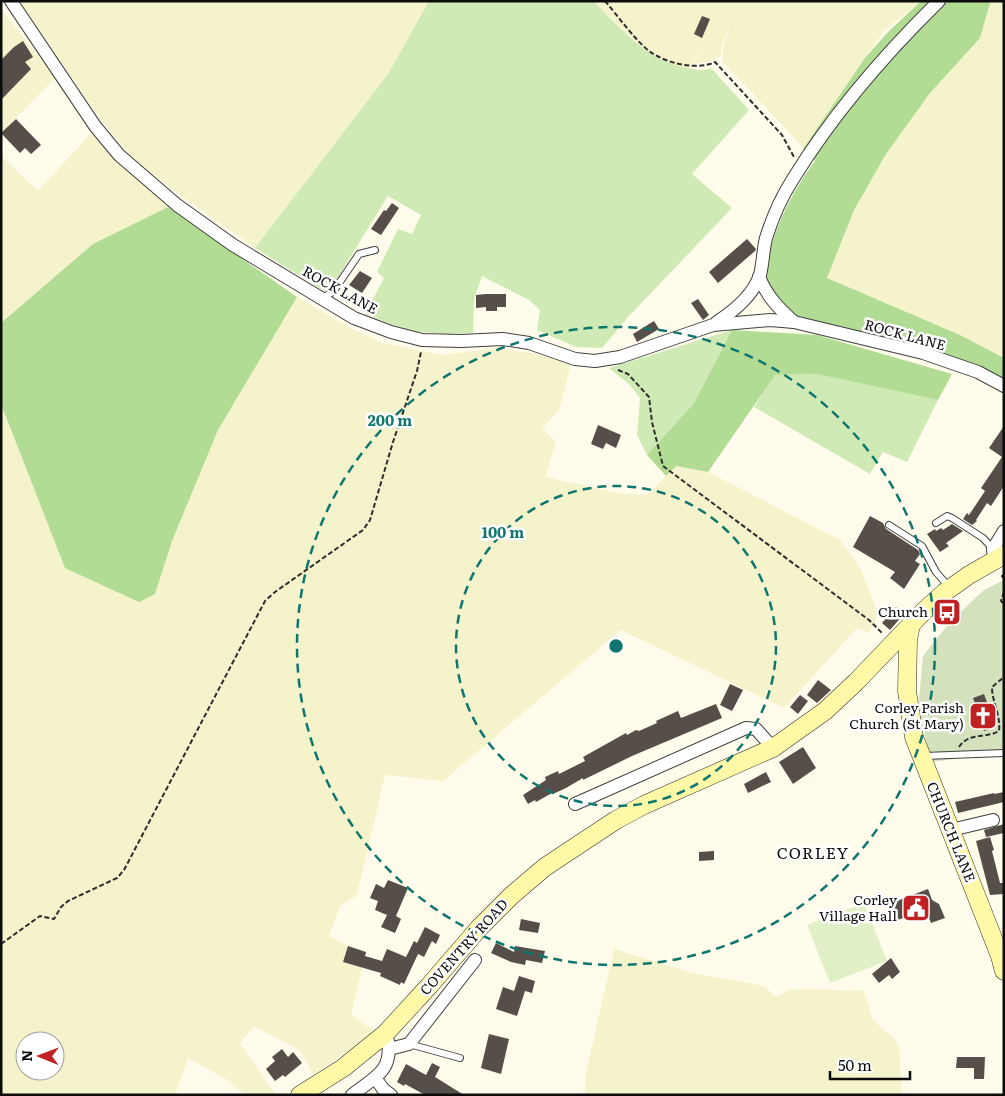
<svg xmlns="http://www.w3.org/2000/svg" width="1005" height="1096" font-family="Literata,serif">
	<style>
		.farmland { fill: #f5f3cc; fill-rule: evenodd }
		.green { fill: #cfeab5 }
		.forest { fill: #b2db94 }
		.cemetery { fill: #d4e1bd }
		.pitch { fill: #e1f1c7 }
		.building { fill: #554e49 }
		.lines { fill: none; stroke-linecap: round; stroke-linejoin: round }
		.lane-casing { stroke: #3f3f3f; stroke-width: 8 }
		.street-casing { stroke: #3f3f3f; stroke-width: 14 }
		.secondary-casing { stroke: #2e2e2e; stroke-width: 19 }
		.path { stroke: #2e2e2e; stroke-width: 2; stroke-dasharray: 5 2.5; stroke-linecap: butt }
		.lane { stroke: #fff; stroke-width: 6 }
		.street { stroke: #fff; stroke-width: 12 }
		.secondary { stroke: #fff8a7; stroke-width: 18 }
		.ring { fill: none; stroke: #0f766e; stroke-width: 2.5; stroke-dasharray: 9 6 }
		.labels { text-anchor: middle; stroke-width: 5; stroke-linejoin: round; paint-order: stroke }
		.street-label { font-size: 14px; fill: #0c0c0c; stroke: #fff }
		.poi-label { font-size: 14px; fill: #0c0c0c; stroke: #fff; text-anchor: end }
		.quarter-label { font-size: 16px; letter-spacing: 1px; fill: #0c0c0c; stroke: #fff }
		.centre { fill: #0f766e; stroke: #fff; stroke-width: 2.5 }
		.ring-label { font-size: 15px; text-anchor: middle; font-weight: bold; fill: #0f766e; stroke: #fff; stroke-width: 5; stroke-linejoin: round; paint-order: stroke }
	</style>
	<rect width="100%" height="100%" fill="#fffcec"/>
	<g class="farmland">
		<polygon points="19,1 429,1 388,74 255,248 187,200 132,158 101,120"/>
		<polygon points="593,1 921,1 884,31 804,148 722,61 723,47 732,18 721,48 721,56 709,62 694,64 703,41 691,69 672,65 649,54"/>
		<polygon points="989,1 1004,1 1004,358 960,335 827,278 854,210 886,154 930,93 980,38 990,3"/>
		<polygon points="1,9 55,78 1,133"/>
		<polygon points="94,130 117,157 168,207 93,244 1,323 1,156 38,191"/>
		<path d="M297,297L350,328L383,343L442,355L496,348L536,354L571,364L559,410L542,429L556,442L545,477L624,494L648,495L675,466L708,472L840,540L861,569L878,615L869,633L857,628L784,708L621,630L443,781L385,775L357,895L340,906L329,936L348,946L366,952L351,1015L376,1032L313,1075L301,1051L254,1026L240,1043L276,1095H245L226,1079L188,1058L175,1095H1V404L65,568L155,594L172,541L218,430ZM25,1041H55V1071H25Z"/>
		<polygon points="614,949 693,973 764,986 776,997 789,990 813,989 864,991 872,1018 882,1029 894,1038 899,1046 902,1095 585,1095 586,1073"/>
	</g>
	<g class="green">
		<path d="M429,1H593C622,29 646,60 687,68C695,70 704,71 711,68L749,110L692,174L732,208L629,316L602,348L576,347L537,330L540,310L529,300L482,276L474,299L473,333L445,334L409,331L365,314L384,278L377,272L398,229L412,234L421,215L388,196L330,290L324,291L255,248L388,74Z"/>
		<polygon points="732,330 694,403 647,455 637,435 640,398 629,384 609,368"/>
		<polygon points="818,374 938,400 907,462 883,452 870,474 754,407 774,375"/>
	</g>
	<g class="forest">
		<path d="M921,1H989L990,3L980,38L930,93L886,154L854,210L827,278L960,335L1004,358V379L922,348L802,318C781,309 774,291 763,272C775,229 788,197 815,161L803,149L865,58L889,31Z"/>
		<polygon points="168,207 297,297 218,430 172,541 155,594 139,602 65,568 1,404 1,323 93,244"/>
		<polygon points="732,330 817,335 952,374 938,400 817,374 775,375 708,472 676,466 666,476 647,455 694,403"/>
	</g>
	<polygon class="cemetery" points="1004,580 1004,752 932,762 918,710 923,656 950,622 984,590"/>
	<polygon class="pitch" points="864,903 887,961 830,983 807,925"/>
	<g class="building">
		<polygon points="702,16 710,19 702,38 694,34"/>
		<polygon points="23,41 33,57 25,62 31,69 1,100 1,60 14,47"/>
		<polygon points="16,119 41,145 31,154 25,148 20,153 1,133"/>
		<polygon points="392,203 399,208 381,235 371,229 384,210 386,211"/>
		<polygon points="747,239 756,249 755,251 718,283 709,272"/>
		<polygon points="360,271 372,278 362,293 349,285"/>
		<polygon points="486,294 506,294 506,307 497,307 497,311 486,311 486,307 476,308 476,295"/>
		<polygon points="698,299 709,315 703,320 691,303"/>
		<polygon points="654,321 659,329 637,342 633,334"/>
		<polygon points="598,425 621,435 616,448 606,443 603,449 591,444"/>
		<polygon points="1004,426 1004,486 991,506 987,503 976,520 977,521 972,525 963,519 967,513 969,515 985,491 981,488 1002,457 989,448"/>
		<polygon points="870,516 883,523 886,529 918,550 920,554 915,561 920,564 904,589 890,578 895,572 853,547"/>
		<polygon points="952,524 963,531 946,543 949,546 940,552 927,534 935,529 936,531 941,528 943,530"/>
		<polygon points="896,607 904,614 890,630 882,623"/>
		<polygon points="818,680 831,690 817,703 807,695"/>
		<polygon points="730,684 743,690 732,711 720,705"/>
		<polygon points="984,694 996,727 984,731 983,727 977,729 972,711 977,709 973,698"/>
		<polygon points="800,695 808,701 798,714 790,707"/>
		<polygon points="716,704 722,718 632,756 583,780 583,778 566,788 553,794 552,793 536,802 535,800 528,804 523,795 546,780 545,777 558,771 559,774 585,761 583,757 626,733 627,735 636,730 639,731 657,723 656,721 678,711 681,718"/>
		<polygon points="803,747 816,768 793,784 779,762"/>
		<polygon points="766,772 771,782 748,793 744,784"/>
		<polygon points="1004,792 1004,802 958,813 955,802 994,793 994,794"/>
		<polygon points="1004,824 1004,833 986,837 984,830"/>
		<polygon points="990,837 994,850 992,851 1000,883 1004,883 1004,894 990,895 976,841"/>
		<polygon points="714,851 714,860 699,861 699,852"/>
		<polygon points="388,880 408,888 396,916 401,919 395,933 381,927 387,915 375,910 378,901 370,898 376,884 384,888"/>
		<polygon points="928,889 932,900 939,904 945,918 931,923 928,915 919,918 917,913 895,921 889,904"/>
		<polygon points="521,919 540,923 538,933 519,930"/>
		<polygon points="425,927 440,935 436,944 432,941 424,957 418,954 404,984 401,982 400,985 380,976 381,973 343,962 348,946 366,952 365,956 382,961 387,949 406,957 414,941 417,943"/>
		<polygon points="496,943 514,952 515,946 545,951 542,963 526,960 525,965 511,962 491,953"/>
		<polygon points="891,958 900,972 892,979 889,975 879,983 872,974"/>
		<polygon points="519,976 535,981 532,993 525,991 517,1016 496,1009 503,987 514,991"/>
		<polygon points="489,1034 509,1039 501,1074 481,1068"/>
		<polygon points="282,1049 288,1057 293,1052 302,1063 285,1077 283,1075 275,1081 266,1069 275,1061 272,1057"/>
		<polygon points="957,1057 985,1057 984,1079 974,1079 974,1068 956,1068"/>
		<polygon points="432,1063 440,1067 435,1077 464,1095 425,1095 405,1084 404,1086 397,1082 406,1064 426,1075"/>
	</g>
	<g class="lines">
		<defs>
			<g id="lane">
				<polyline points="322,298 333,292 359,254 375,250"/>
				<polyline points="936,523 947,516 952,518 983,538 993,549"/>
				<polyline points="889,525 922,546 936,572 949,587"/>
				<polyline points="924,756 1004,753"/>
				<polyline points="409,1044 460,1058"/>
			</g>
			<g id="street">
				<polyline points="11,1 95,126 119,155 177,205 233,245 354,318 391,332 422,340 461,341 503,339 529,343 575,359 595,361 620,357 713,325 770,320 794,322 923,353 978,372 1004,386"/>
				<path d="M759,277C767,296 778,308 794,322"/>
				<path d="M717,322C734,311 753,296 760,275C763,263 763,250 766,238C772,219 782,196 793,179C833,114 884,55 939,1"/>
				<polyline points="994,560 993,549 1004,531"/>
				<polyline points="575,804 746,728 756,729 773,748"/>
				<polyline points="951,830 993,820"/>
				<polyline points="389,1049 409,1044 475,960"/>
				<polyline points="376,1079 383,1089 391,1095"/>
				<path d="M352,1095C373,1078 393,1072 388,1041"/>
			</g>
			<g id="secondary">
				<polyline points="911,625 908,640 907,691 914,737 1000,956 1004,971"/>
				<polyline points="300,1095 343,1068 385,1034 429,986 480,927 511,896 545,867 616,820 644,805 773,748 825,711 856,682 923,612 945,592 969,575 1004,555"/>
			</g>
		</defs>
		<use href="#lane" class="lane-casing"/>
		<use href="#street" class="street-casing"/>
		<use href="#secondary" class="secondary-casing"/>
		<g class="path">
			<path d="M605,1C618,16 634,39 649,51C665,63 697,71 715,62L782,135L794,157"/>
			<polyline points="618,370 628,374 649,397 652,422 663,466 869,620 883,634"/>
			<polyline points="1004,575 1002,576 1004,579"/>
			<polyline points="1004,592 1001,601 1004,604"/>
			<path d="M959,747C969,732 985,739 999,731C1001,716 992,702 992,687L1004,677"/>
			<polyline points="1,944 40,916 54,919 61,907 68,901 117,878 124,870 265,601 275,592 363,530 370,520 393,442 417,371 421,352"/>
		</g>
		<use href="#lane" class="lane"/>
		<use href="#street" class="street"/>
		<use href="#secondary" class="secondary"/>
	</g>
	<g class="ring">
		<circle cx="616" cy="646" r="160"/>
		<circle cx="616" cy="646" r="319"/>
	</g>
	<defs>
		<symbol id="bus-square" viewBox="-11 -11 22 22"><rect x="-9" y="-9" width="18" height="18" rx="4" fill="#c02123" stroke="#fff"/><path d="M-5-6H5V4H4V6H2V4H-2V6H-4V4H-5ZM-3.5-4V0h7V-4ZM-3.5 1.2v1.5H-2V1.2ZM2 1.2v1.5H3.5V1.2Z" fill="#fff"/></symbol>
		<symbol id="church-square" viewBox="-11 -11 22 22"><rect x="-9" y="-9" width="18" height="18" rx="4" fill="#c02123" stroke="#fff"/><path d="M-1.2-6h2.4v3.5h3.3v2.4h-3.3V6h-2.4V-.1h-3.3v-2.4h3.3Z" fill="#fff"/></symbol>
		<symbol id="civic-square" viewBox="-11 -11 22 22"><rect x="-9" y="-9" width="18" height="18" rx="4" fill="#c02123" stroke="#fff"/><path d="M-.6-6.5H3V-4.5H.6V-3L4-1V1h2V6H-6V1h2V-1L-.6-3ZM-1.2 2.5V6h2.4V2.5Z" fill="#fff"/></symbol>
	</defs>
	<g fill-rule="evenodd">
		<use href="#bus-square" x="931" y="596" width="32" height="32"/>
		<use href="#church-square" x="967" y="700" width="32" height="32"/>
		<use href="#civic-square" x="900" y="892" width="32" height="32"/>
	</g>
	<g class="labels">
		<g class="street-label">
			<text transform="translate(340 290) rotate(29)" y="5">ROCK LANE</text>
			<text transform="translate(905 335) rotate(15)" y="5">ROCK LANE</text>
			<text transform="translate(951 832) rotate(68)" y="5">CHURCH LANE</text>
			<text transform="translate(464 947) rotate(-48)" y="5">COVENTRY ROAD</text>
		</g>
		<g class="poi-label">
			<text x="928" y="617">Church</text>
			<text x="964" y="713">Corley Parish<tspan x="964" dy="16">Church (St Mary)</tspan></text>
			<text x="897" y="905">Corley<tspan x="897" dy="16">Village Hall</tspan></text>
		</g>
		<g class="quarter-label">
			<text x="813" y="859">CORLEY</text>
		</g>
	</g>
	<circle cx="616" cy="646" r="8" class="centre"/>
	<g class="ring-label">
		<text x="390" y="426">200 m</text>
		<text x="503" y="538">100 m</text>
	</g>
	<rect width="1005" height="1096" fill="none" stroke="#0c0c0c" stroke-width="5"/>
	<g transform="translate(40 1056) rotate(271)"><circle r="24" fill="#ffffff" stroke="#9e9e9e"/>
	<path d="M0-4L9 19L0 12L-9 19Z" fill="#c02123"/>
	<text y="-8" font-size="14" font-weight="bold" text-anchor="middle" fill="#0c0c0c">N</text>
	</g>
	<path d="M830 1071v8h80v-8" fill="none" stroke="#0c0c0c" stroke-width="2.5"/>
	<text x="838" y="1071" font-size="15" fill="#0c0c0c" stroke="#ffffff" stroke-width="4" paint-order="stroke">50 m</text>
</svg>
